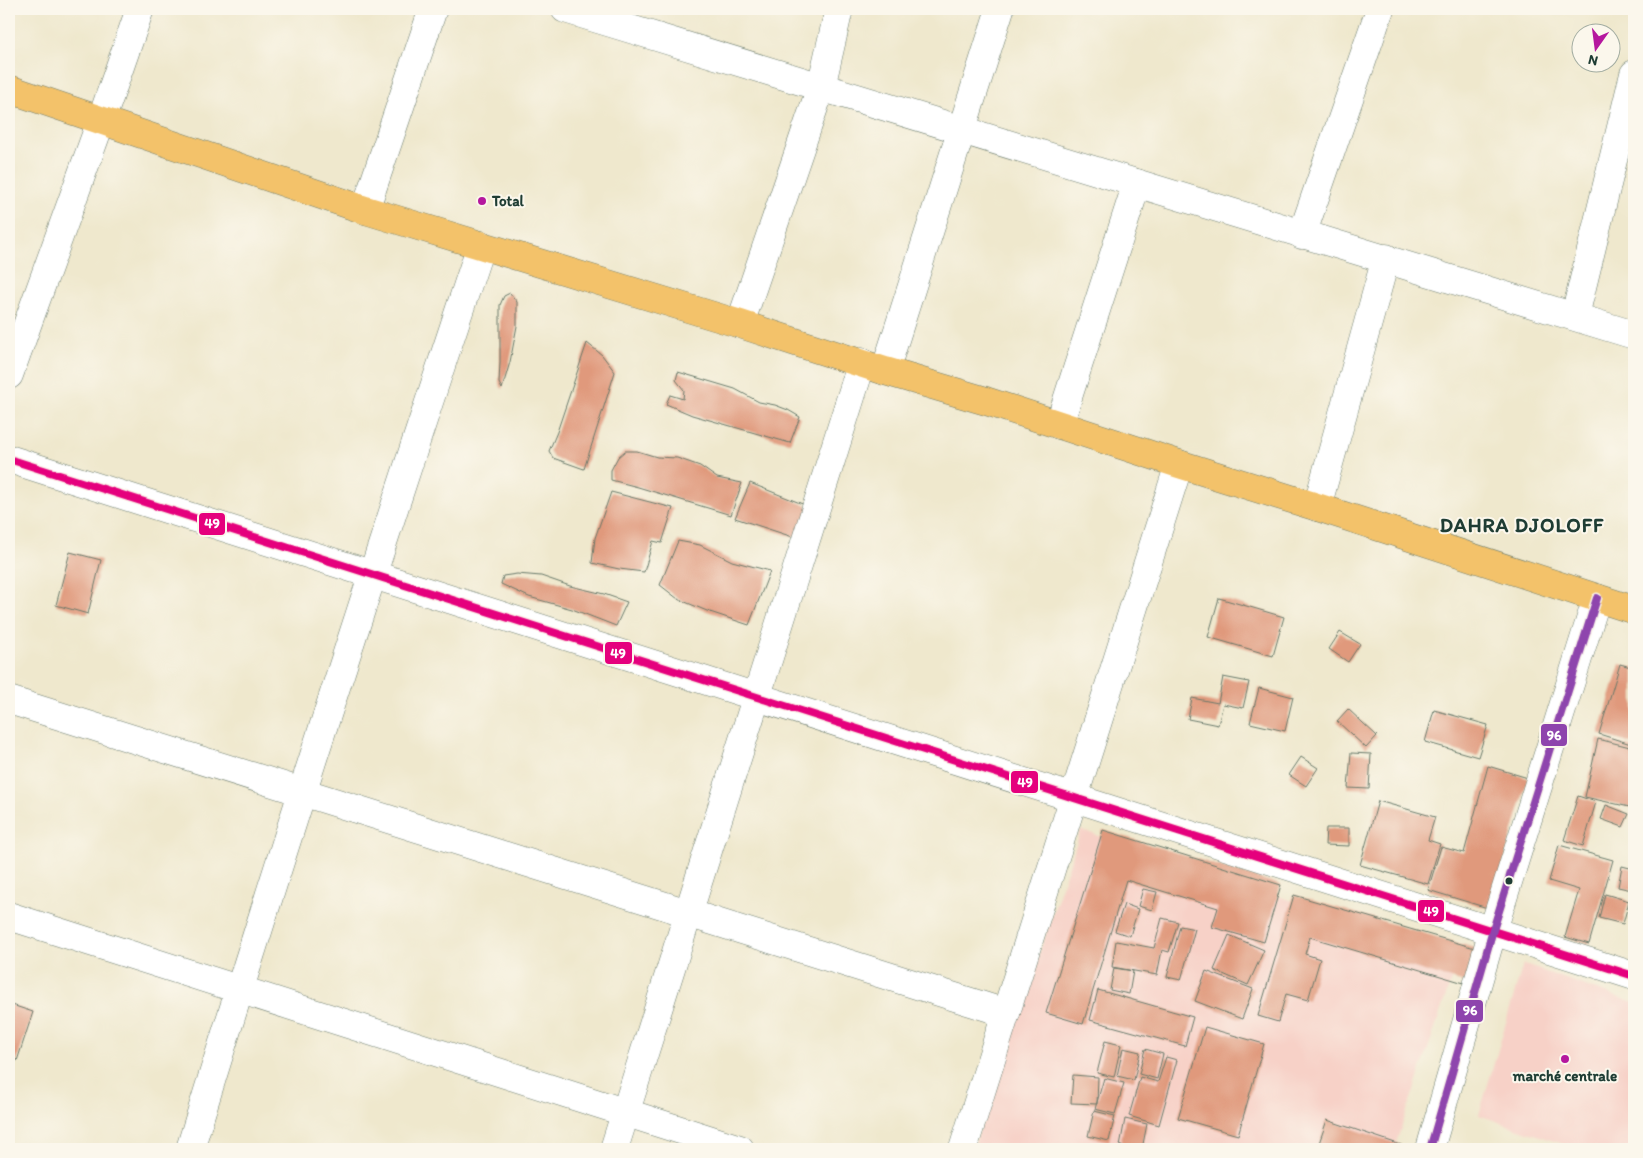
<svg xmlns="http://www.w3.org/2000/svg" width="1643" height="1158" font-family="Itim,sans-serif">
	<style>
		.built { fill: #f7d1c7 }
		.building { fill: #e0997c }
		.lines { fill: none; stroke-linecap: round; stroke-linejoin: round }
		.minor-casing { stroke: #68796a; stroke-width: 29 }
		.major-casing { stroke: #68796a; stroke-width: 29 }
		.minor { stroke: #fff; stroke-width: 28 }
		.major { stroke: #f3c26a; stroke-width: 28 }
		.bus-1-casing { stroke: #fbf7ec; stroke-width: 11 }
		.bus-2-casing { stroke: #fbf7ec; stroke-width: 11 }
		.bus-1 { stroke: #e5007d; stroke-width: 8 }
		.bus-2 { stroke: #8e44ad; stroke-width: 8 }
		.poi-dot { fill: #b5179e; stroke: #fbf7ec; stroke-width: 2 }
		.bus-dot { fill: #1f3d34; stroke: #fbf7ec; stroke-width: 2 }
		.labels { text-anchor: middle; stroke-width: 4; stroke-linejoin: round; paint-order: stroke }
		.poi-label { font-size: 15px; font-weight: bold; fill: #1f3d34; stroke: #fbf7ec; text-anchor: start }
		.district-label { font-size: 20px; font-weight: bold; letter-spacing: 1px; fill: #1f3d34; stroke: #fbf7ec }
		.line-badge { stroke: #fbf7ec; stroke-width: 2 }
		.badge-label { font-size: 14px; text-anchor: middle; font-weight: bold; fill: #fff }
	</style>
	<rect width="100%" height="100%" fill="#fbf7ec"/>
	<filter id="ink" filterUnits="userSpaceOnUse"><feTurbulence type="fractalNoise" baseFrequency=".02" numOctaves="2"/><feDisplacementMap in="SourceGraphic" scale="10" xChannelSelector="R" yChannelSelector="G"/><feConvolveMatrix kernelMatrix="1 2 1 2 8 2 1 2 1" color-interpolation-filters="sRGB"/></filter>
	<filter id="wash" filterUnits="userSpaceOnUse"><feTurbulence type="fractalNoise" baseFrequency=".0096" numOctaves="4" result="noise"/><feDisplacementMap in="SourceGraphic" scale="20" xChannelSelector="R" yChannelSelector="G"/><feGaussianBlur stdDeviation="1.12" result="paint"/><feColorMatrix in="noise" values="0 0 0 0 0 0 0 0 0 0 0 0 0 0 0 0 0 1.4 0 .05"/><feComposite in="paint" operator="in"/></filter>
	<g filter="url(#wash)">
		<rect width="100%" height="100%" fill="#efe8cd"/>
		<g class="built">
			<polygon points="1081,830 1459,957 1394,1149 973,1149"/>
			<polygon points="1523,964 1634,1003 1634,1149 1577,1149 1479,1115"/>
		</g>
		<g id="blocks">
			<g class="building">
				<polygon points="510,293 517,302 517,326 510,362 502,389 499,383 500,362 500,305 504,296"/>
				<polygon points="587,343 602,355 615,372 584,469 553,458 549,451 557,432"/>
				<polygon points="678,372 735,389 759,402 775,405 788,410 800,417 790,443 692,415 666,404 670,395 683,399 684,390 676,380"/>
				<polygon points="625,451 637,451 657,457 677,458 700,466 717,478 742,483 731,515 638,487 611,480 611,470 618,457"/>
				<polygon points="750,483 815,509 805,541 735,518"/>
				<polygon points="611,492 673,508 662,543 653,541 644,572 619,569 592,563 595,538"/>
				<polygon points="678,541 700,545 732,561 770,571 749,625 707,611 678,599 660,585"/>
				<polygon points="70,552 101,560 88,614 56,605"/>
				<polygon points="517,574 541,576 570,586 604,594 627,602 616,626 572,609 529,597 501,584 503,576"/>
				<polygon points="1219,598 1284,617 1273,656 1208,637"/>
				<polygon points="1340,632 1360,644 1348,662 1329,649"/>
				<polygon points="1620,664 1634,668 1634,745 1599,734"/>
				<polygon points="1223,677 1249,682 1243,708 1223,704 1218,725 1188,719 1192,698 1218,703"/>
				<polygon points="1259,688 1293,697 1285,731 1250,723"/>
				<polygon points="1348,709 1377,736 1366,748 1337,721"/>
				<polygon points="1434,710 1488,725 1478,757 1425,742"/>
				<polygon points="1598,739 1634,748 1634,808 1585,797"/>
				<polygon points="1351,753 1371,754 1369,789 1348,788"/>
				<polygon points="1301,757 1318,768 1306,786 1289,775"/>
				<polygon points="1488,766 1528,778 1491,909 1428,890 1441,847 1464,853"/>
				<polygon points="1578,796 1596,802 1583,846 1564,840"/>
				<polygon points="1378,801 1435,817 1428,840 1440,844 1428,884 1360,865"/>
				<polygon points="1606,805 1629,814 1623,827 1601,819"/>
				<polygon points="1326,828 1349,828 1349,846 1325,845"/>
				<polygon points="1103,830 1281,885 1264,942 1212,927 1218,908 1126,880 1083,1024 1046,1013"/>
				<polygon points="1559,845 1613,860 1589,944 1565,937 1579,890 1549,881"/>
				<polygon points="1622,866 1634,869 1632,890 1618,887"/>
				<polygon points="1143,889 1157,892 1152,910 1138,906"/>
				<polygon points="1605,894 1629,901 1623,924 1599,918"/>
				<polygon points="1294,895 1485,951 1474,986 1310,937 1305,954 1320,959 1308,1000 1286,994 1278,1022 1258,1016"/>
				<polygon points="1124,904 1138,909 1130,936 1115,931"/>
				<polygon points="1162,918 1178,922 1169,952 1162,950 1157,975 1112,967 1116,941 1154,948"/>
				<polygon points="1180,926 1195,929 1181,980 1167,977"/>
				<polygon points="1229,935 1264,950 1248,985 1214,970"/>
				<polygon points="1114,968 1133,971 1129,994 1110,990"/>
				<polygon points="1206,971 1253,989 1242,1019 1195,1001"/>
				<polygon points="1098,990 1193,1017 1185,1046 1090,1020"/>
				<polygon points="9,1004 33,1012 17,1061 9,1059"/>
				<polygon points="1205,1027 1264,1044 1238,1135 1178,1118"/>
				<polygon points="1105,1041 1121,1045 1114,1077 1097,1073"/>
				<polygon points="1123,1048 1140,1052 1134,1080 1117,1076"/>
				<polygon points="1145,1049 1163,1054 1157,1079 1139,1074"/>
				<polygon points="1166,1057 1177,1060 1159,1125 1129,1116 1140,1077 1158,1082"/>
				<polygon points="1073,1075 1098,1077 1097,1104 1071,1103"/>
				<polygon points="1104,1078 1124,1083 1115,1114 1095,1109"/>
				<polygon points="1094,1111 1115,1116 1109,1141 1088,1136"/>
				<polygon points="1125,1119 1147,1124 1142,1149 1120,1146"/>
				<polygon points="1327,1120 1410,1148 1410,1149 1317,1149"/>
			</g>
		</g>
	</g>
	<g filter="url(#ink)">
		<use href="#blocks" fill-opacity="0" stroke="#68796a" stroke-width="1"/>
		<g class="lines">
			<defs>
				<g id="minor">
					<polyline points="565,9 1634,335"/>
					<polyline points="365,210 433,9"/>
					<polyline points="1302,235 1380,9"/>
					<polyline points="1575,316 1634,74"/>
					<polyline points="740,324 821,87 839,9"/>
					<polyline points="885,371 1000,9"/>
					<polyline points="9,375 101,121 140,9"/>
					<polyline points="1059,425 1137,183"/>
					<polyline points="9,459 1634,976"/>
					<polyline points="1317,507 1386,258"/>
					<polyline points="9,700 1006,1013"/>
					<polyline points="9,916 740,1149"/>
					<path d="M190,1149C283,847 381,546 481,245"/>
					<polyline points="614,1149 862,362"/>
					<polyline points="963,1149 1179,464"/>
					<polyline points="1430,1149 1493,930 1597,598"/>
				</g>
				<polyline id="major" points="9,89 365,210 740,324 885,371 986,401 1179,464 1317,507 1634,610"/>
			</defs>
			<use href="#minor" class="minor-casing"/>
			<use href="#major" class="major-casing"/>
			<use href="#minor" class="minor"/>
			<use href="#major" class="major"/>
			<defs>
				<polyline id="bus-1" points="9,459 1634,976"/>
				<polyline id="bus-2" points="1430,1149 1493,930 1597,598"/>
			</defs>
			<use href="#bus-1" class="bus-1-casing"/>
			<use href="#bus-2" class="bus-2-casing"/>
			<use href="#bus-1" class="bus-1"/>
			<use href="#bus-2" class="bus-2"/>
		</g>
	</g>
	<g class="poi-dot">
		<circle cx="482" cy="201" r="5"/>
		<circle cx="1565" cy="1059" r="5"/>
	</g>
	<circle class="bus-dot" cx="1509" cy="881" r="4.5"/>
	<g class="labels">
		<g class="poi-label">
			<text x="492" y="206">Total</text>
			<text x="1565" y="1081" text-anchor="middle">marché centrale</text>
		</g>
		<g class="district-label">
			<text x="1522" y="532">DAHRA DJOLOFF</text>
		</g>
	</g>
	<g class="line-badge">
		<rect x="198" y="512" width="28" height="24" rx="5" fill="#e5007d"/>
		<rect x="604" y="641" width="29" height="24" rx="5" fill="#e5007d"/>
		<rect x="1540" y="723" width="28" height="24" rx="5" fill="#8e44ad"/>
		<rect x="1010" y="770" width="29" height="24" rx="5" fill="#e5007d"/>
		<rect x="1417" y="899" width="28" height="24" rx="5" fill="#e5007d"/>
		<rect x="1455" y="999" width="29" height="24" rx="5" fill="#8e44ad"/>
	</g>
	<g class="badge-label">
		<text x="212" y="528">49</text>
		<text x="618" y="658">49</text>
		<text x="1554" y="740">96</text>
		<text x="1025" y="787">49</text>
		<text x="1431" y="916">49</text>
		<text x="1470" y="1015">96</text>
	</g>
	<rect width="1643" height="1158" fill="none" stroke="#fbf7ec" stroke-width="30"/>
	<g transform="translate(1596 48) rotate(194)"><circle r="24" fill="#fbf7ec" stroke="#a3ada2"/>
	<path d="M0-4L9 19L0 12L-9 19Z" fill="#b5179e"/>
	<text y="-8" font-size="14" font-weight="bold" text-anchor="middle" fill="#1f3d34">N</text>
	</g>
</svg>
